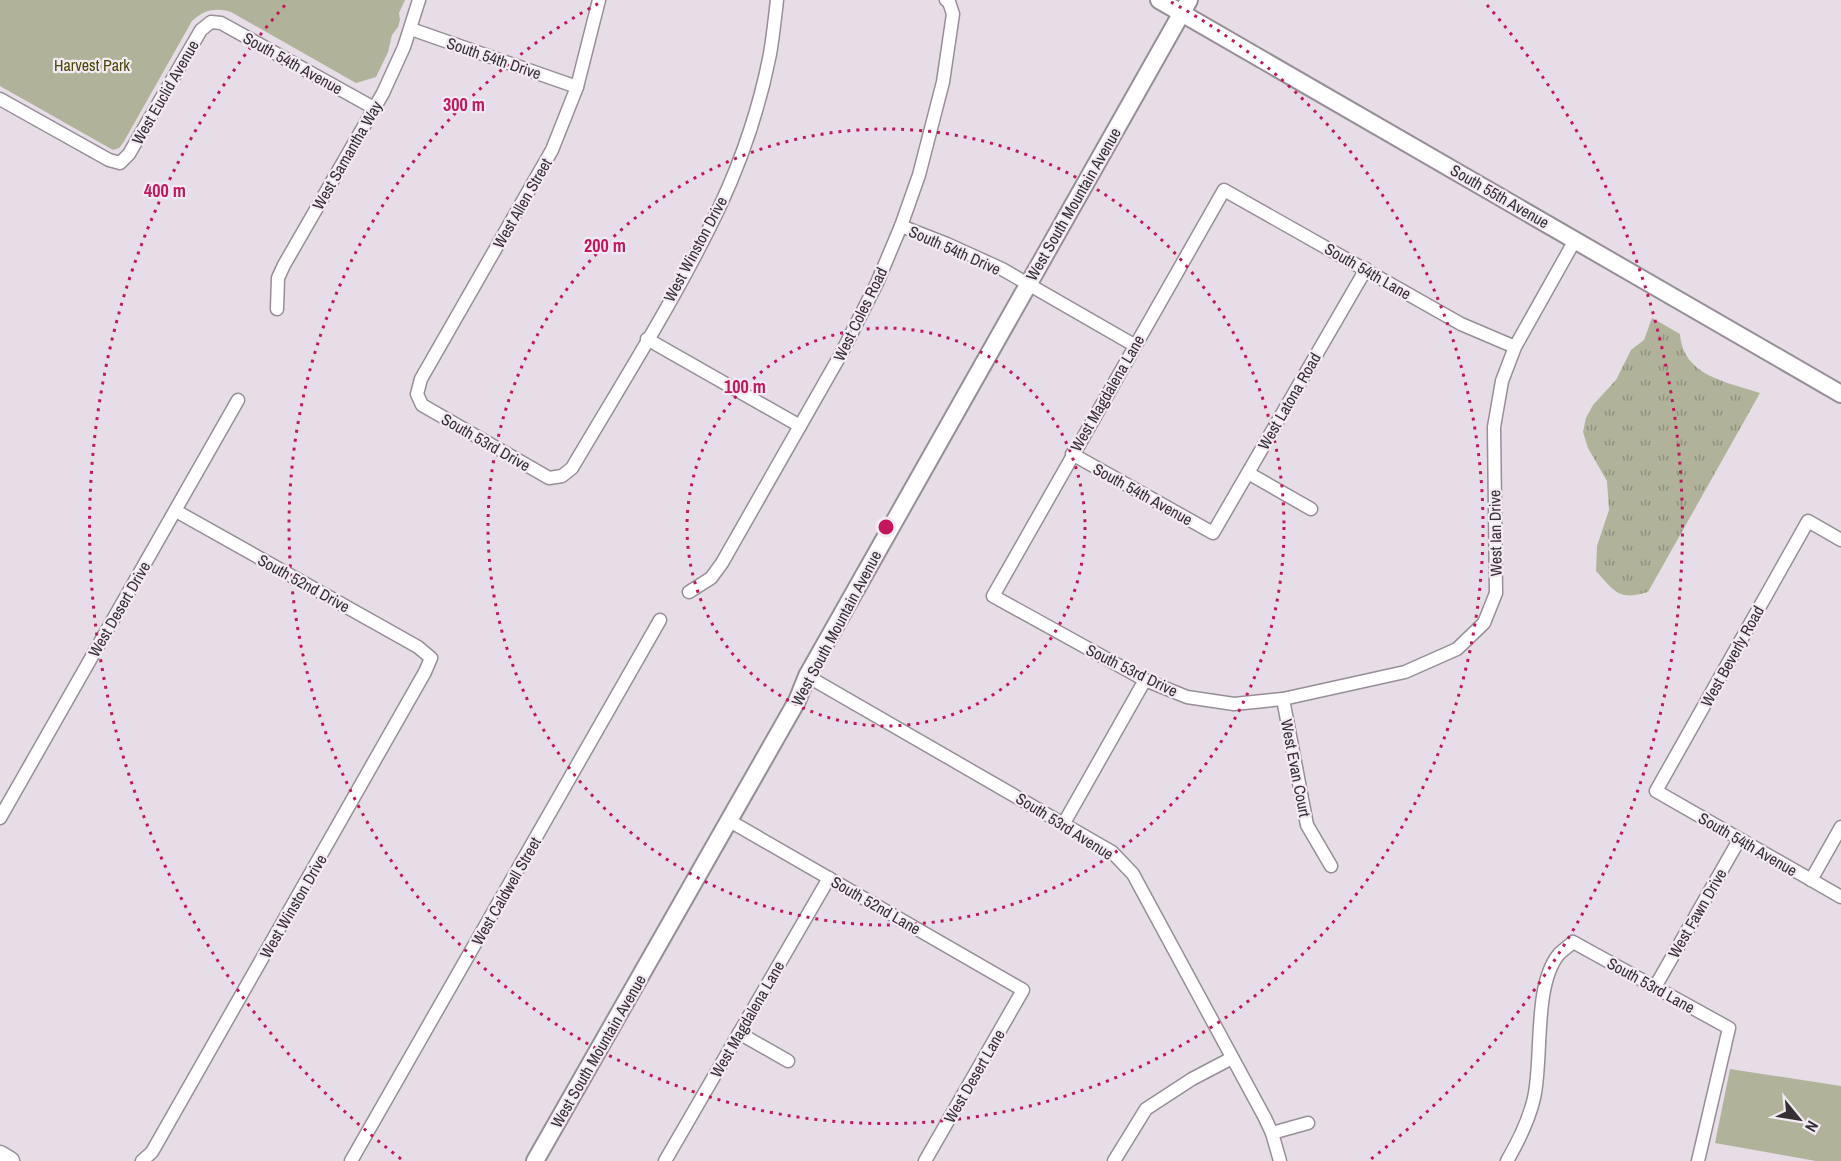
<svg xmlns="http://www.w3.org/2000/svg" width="1841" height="1161" font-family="'Archivo Narrow',sans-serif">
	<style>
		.grass { fill: url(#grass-tufts) }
		.park { fill: #b0b29a }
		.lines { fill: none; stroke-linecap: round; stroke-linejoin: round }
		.street-casing { stroke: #978e98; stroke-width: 15 }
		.secondary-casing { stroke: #978e98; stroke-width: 20 }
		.primary-casing { stroke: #978e98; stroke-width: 21 }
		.street { stroke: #fff; stroke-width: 12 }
		.secondary { stroke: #fff; stroke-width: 16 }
		.primary { stroke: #fff; stroke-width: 18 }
		.ring { fill: none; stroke: #c2185b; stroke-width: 3; stroke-dasharray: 3 6 }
		.labels { text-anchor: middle; stroke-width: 4.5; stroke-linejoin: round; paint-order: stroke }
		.street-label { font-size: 16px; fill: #343034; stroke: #f3eaf4 }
		.park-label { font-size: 16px; fill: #484903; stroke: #f3eaf4 }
		.centre { fill: #c2185b; stroke: #f3eaf4; stroke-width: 3 }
		.ring-label { font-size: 18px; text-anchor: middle; font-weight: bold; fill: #c2185b; stroke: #f3eaf4; stroke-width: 4.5; stroke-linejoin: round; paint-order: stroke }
	</style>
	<defs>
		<pattern id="grass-tufts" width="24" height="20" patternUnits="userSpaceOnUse" patternTransform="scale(1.5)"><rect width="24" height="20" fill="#b0b29a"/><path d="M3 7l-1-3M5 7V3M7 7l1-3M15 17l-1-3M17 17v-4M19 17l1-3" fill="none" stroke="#90917e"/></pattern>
	</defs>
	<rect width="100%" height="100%" fill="#e6dde7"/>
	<path class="grass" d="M1652,318L1680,334C1683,376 1727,382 1760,393L1648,592C1619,601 1615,592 1596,571L1597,546L1609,510L1607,481L1588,448L1583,432L1586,418L1593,405L1616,380L1631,350L1644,340Z"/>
	<g class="park">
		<path d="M0,0H405L399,13L400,20L398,27L392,35L388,52L376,77L356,83L231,12C216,7 203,10 192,21L123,143L119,148L113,150L0,86Z"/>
		<polygon points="1730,1069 1841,1086 1841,1161 1816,1161 1715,1143"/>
	</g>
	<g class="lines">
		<defs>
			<g id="street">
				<path d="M599,0L577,87L552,150L421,379L417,394L422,405L549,478L562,476L572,468C622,383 678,295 720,206C742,159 760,105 770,54C773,36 775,18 777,0"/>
				<polyline points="411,29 577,87"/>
				<polyline points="0,99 109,160 120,163 129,154 201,30 211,22 221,23 374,108"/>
				<polyline points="901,226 947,244 1002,269 1134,345"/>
				<polyline points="277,309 278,278 284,265 383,93 404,47 419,0"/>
				<polyline points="647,339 800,426"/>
				<polyline points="1515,347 1461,324 1224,190 993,596 1145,680 1187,697 1234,704 1283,699 1405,672 1457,649 1484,623 1496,593 1494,427 1502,381 1515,347 1575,240"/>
				<polyline points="1072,454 1213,533 1366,269"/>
				<polyline points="1248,473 1311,509"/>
				<polyline points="1841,540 1808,521 1656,791 1841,897"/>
				<polyline points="689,592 711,578 722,563 841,354 877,283 901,226 919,175 943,82 953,14 949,2 946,0"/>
				<polyline points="807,676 1112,852 1133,874 1265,1118 1272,1133 1280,1161"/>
				<polyline points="1283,699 1307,825 1331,866"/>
				<polyline points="0,818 238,400"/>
				<polyline points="728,820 1023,990 925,1161"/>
				<polyline points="1064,823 1145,680"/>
				<polyline points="1811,880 1841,827"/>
				<polyline points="1655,987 1739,840"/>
				<polyline points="739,1033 788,1061"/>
				<polyline points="1272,1133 1308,1123"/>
				<polyline points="142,1161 152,1152 425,672 431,658 418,647 176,511"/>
				<polyline points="351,1161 660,620"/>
				<polyline points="665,1161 829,878"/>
				<polyline points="1114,1161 1146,1109 1192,1079 1232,1058"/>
				<path d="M1507,1161C1518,1142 1529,1120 1534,1098C1543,1059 1533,985 1559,954C1563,950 1569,946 1573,942L1729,1028L1698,1161"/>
			</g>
			<g id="secondary">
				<polyline points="1159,0 1841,394"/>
				<polyline points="535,1161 797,701 807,676 1189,0"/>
			</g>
			<polyline id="primary" points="0,1155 10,1161"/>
		</defs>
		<use href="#street" class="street-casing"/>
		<use href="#secondary" class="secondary-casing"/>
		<use href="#primary" class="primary-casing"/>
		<use href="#street" class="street"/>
		<use href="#secondary" class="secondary"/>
		<use href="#primary" class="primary"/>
	</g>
	<g class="ring">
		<circle cx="886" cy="527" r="199"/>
		<circle cx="886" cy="527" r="398"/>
		<path d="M1171 2A597 597 0 1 1 601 2"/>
		<path d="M401 1159A796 796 0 0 1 285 5M1487 5A796 796 0 0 1 1371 1159"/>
	</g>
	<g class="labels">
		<g class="street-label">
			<text transform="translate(494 58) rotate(19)" y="6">South 54th Drive</text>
			<text transform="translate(293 63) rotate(29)" y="6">South 54th Avenue</text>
			<text transform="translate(165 92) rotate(-60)" y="6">West Euclid Avenue</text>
			<text transform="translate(347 155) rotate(-60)" y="6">West Samantha Way</text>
			<text transform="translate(1500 196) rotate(30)" y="6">South 55th Avenue</text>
			<text transform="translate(522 203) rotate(-60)" y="6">West Allen Street</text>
			<text transform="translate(1073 204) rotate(-60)" y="6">West South Mountain Avenue</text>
			<text transform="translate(695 249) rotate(-62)" y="6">West Winston Drive</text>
			<text transform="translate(955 250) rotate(24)" y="6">South 54th Drive</text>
			<text transform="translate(1368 271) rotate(30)" y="6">South 54th Lane</text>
			<text transform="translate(860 314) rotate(-64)" y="6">West Coles Road</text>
			<text transform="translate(1107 393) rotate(-60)" y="6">West Magdalena Lane</text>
			<text transform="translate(1289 401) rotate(-60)" y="6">West Latona Road</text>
			<text transform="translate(486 442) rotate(30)" y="6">South 53rd Drive</text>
			<text transform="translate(1143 494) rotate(29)" y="6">South 54th Avenue</text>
			<text transform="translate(1495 533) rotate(-91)" y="6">West Ian Drive</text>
			<text transform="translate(304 583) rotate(29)" y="6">South 52nd Drive</text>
			<text transform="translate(119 609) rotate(-60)" y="6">West Desert Drive</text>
			<text transform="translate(836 628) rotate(-62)" y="6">West South Mountain Avenue</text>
			<text transform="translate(1732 656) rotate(-61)" y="6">West Beverly Road</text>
			<text transform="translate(1132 670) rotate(26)" y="6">South 53rd Drive</text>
			<text transform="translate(1296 768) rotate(79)" y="6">West Evan Court</text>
			<text transform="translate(1065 826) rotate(32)" y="6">South 53rd Avenue</text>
			<text transform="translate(1748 844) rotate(30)" y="6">South 54th Avenue</text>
			<text transform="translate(506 891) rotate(-60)" y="6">West Caldwell Street</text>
			<text transform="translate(876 905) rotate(30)" y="6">South 52nd Lane</text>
			<text transform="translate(293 906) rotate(-60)" y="6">West Winston Drive</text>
			<text transform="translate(1697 913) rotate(-60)" y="6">West Fawn Drive</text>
			<text transform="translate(1651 985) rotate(29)" y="6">South 53rd Lane</text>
			<text transform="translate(747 1019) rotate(-60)" y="6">West Magdalena Lane</text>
			<text transform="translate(598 1051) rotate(-60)" y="6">West South Mountain Avenue</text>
			<text transform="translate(974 1076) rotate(-60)" y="6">West Desert Lane</text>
		</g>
		<g class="park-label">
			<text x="92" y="71">Harvest Park</text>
		</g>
	</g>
	<circle cx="886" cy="527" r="9" class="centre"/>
	<g class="ring-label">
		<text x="464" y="111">300 m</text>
		<text x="165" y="197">400 m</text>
		<text x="605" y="252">200 m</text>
		<text x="745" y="393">100 m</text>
	</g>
	<g transform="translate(1799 1119) rotate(120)" stroke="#f3eaf4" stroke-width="4.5" paint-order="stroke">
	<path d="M0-4.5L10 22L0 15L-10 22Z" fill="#343034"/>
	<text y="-9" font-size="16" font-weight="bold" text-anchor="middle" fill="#343034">N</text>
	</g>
</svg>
